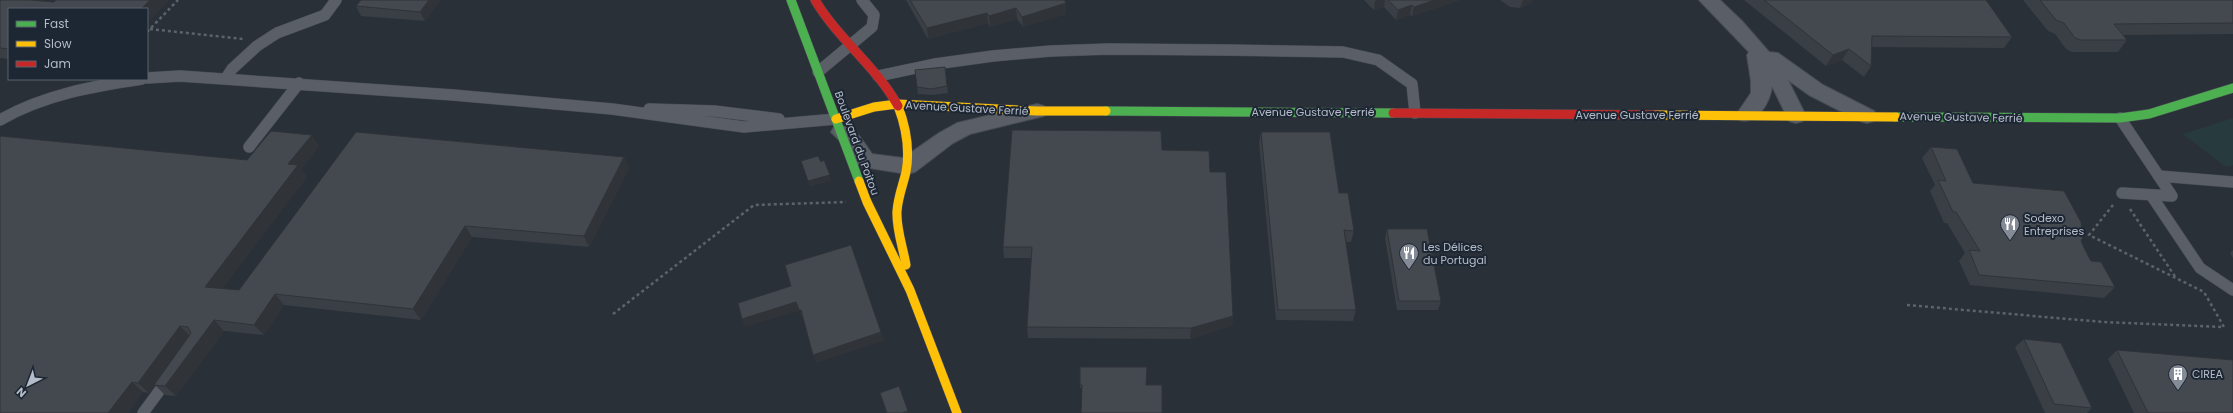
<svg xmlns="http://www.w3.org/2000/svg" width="2233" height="413" font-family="Poppins,sans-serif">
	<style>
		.green { fill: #273a3e }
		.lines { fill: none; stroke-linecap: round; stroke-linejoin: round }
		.lane-casing { stroke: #484c53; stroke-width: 12 }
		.street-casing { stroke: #484c53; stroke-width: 2 }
		.fast-casing { stroke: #484c53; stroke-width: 10 }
		.slow-casing { stroke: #484c53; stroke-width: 10 }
		.jam-casing { stroke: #484c53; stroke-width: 10 }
		.path { stroke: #5d636a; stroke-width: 2.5; stroke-dasharray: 3 3; stroke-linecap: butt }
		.lane { stroke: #5a5e66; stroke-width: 11 }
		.street { fill: #5a5e66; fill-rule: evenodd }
		.fast { stroke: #4caf50; stroke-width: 9 }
		.slow { stroke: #ffc107; stroke-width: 9 }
		.jam { stroke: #c62828; stroke-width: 9 }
		.wall { fill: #3a3f45 }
		.shaded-wall { fill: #303338 }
		.building { fill: #444950; stroke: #303338 }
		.labels { text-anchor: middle; stroke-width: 4; stroke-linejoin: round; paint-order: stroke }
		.street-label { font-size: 11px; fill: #b4bcc9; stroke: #1d2633 }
		.poi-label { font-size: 11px; fill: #b4bcc9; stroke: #1d2633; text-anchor: start }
	</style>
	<rect width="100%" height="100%" fill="#2a3038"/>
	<polygon class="green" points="2233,118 2233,165 2226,167 2183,134"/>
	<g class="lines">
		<defs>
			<g id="lane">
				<polyline points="818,72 872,27 874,15 862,0"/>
				<polyline points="878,76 935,64 993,56 1051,51 1109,49 1226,50 1343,52 1378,60 1412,84 1415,113"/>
				<polyline points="147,78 180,76 453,95 612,109 744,127 836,119"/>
				<polyline points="226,78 232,69 257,46 277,33 325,15 336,0"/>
				<polyline points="649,109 714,111 779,119"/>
				<polyline points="2120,118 2172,196 2122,193"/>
				<path d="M0,120C43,95 94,86 142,79"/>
				<polyline points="249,147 299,83"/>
				<polyline points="2159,176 2233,182"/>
				<polyline points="2151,195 2200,268 2233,290"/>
				<polyline points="143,413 168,379"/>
			</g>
			<g id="street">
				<path d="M1699,0H1720L1742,21L1769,52L1778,53L1823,85L1874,111L1877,116L1874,121L1867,123L1860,121L1809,95L1788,80L1806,116L1803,121L1796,123L1789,121L1772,86C1770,103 1757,125 1739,120L1736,115L1751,93V81L1747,55L1749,52Z"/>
				<path d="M1037,104L1044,106L1047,111L1044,116L970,134L953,143L915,172L907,174L857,166L845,146L831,132L834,127C853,121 862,140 872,154L903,158L939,133L957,123Z"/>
			</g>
			<g id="fast">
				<polyline points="791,0 859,181"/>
				<polyline points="1106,111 1393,113"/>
				<polyline points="1896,117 2120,118 2149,114 2233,88"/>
			</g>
			<g id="slow">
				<path d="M898,106C906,127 910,150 906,172C903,185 898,197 897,211C896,229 903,247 906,265"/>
				<polyline points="1655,115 1896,117"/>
				<polyline points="836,119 874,107 897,104 1037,111 1106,111"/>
				<polyline points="859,181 867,202 910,290 957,413"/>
			</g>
			<g id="jam">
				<path d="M815,0C838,39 876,66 898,106"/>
				<polyline points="1393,113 1655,115"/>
			</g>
		</defs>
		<use href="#lane" class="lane-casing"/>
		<use href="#street" class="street-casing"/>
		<use href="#fast" class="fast-casing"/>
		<use href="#slow" class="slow-casing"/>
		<use href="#jam" class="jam-casing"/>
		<g class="path">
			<polyline points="150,29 243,39"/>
			<polyline points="147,32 178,0"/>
			<polyline points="2130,209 2176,278"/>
			<polyline points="1907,305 2103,322 2224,327 2204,292 2089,235 2113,205"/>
			<polyline points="613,314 754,205 846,202"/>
		</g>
		<use href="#lane" class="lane"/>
		<use href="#street" class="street"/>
		<use href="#fast" class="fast"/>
		<use href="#slow" class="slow"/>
		<use href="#jam" class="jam"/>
	</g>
	<g class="wall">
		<polygon points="56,0 169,0 147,22 9,9 9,59 0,58 0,1 54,2"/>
		<polygon points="358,0 441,0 425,21 361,16 356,6 361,0"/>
		<polygon points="906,0 1064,0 1066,14 1023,27 1017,19 990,27 988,23 928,39"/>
		<polygon points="1364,0 1460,0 1412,16 1410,15 1396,20 1384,7 1374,10"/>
		<polygon points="1500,0 1532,0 1532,2 1520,8 1510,7"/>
		<polygon points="1744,0 1986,0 2012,37 2004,48 1871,47 1871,66 1864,77 1842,60 1826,66"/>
		<polygon points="2023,0 2233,0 2233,34 2123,35 2127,40 2118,52 2072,52 2066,49 2055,34 2048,31"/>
		<polygon points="945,67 948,93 932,95 918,94 917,87"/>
		<polygon points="1261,132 1339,193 1354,231 1351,242 1346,242 1356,310 1353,321 1276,320 1259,143"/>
		<polygon points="319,146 301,169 307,177 222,289 239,290 624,157 629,168 589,247 472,237 421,320 284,305 264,335 224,331 176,396 165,395 155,385 149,393 143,392 128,413 0,413 247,160"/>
		<polygon points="1931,147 1973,183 2081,241 2091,261 2115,287 2104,298 1970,285 1959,261 1965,253 1947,223 1944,223 1930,191 1935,185 1922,158"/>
		<polygon points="1162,150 1210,172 1233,316 1232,326 1190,339 1028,338 1027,327 1031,258 1004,258 1003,247"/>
		<polygon points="1387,229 1441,301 1438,310 1397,310 1385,238"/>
		<polygon points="2233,250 2233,258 2230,253"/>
		<polygon points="2024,339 2092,408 2087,413 2045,413 2015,347"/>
		<polygon points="2117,350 2233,413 2134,413 2108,359"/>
		<polygon points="1080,367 1146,385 1080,388"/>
	</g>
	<g class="shaded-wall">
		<polygon points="150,0 169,0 147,22 147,9 141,9"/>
		<polygon points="429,0 441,0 425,21 420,12"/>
		<polygon points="1378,0 1385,0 1384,7 1374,10 1375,1"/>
		<polygon points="1435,0 1460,0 1412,16 1414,7"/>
		<polygon points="1523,0 1532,0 1532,2 1520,8"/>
		<polygon points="1066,3 1066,14 1023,27 1022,17"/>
		<polygon points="1412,5 1410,15 1396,20 1398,10"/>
		<polygon points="1016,8 1017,19 990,27 989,16"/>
		<polygon points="987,13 988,23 928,39 927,28"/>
		<polygon points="1849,49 1842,60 1826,66 1833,55"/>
		<polygon points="312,135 319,146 301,169 307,177 215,298 205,287 288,164"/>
		<polygon points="624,157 629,168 589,247 584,236"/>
		<polygon points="830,175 831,181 810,187 808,181"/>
		<polygon points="465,226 472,237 421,320 413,309"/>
		<polygon points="275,294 284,305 264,335 254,325"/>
		<polygon points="796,302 801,310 804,318 802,319 799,311 745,327 742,319"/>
		<polygon points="1233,316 1232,326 1190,339 1191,328"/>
		<polygon points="214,320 224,331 176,396 165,386"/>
		<polygon points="180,326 191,337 154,385 155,385 149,393 138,383"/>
		<polygon points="881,332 884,341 816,363 813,355"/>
		<polygon points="132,382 143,392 128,413 108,413"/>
		<polygon points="908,411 909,413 902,413"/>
	</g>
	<g class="building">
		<polygon points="1,0 30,0 54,2 56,0 150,0 141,9 9,9 9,49 0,48 0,1"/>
		<polygon points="361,0 429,0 420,12 356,6"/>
		<polygon points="910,0 1064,0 1066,3 1022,17 1016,8 989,16 987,13 927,28"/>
		<polygon points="1388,0 1435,0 1414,7 1412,5 1398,10"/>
		<polygon points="1764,0 1986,0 2012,37 1872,36 1871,66 1849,49 1833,55"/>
		<polygon points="2040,0 2233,0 2233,23 2114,24 2127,40 2081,40 2075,38 2064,23 2056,20"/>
		<polygon points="945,67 947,86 931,89 917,87 915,70"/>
		<polygon points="1012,130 1161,131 1162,150 1209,151 1210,172 1226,172 1233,316 1191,328 1027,327 1032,247 1003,247"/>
		<polygon points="271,131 312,135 288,164 298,165 205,287 239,290 356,132 624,157 584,236 465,226 413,309 275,294 254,325 214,320 165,386 154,385 189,336 191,333 188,327 180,326 138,383 132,382 108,413 0,413 0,136 247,160"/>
		<polygon points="1261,132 1330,132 1339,193 1348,193 1354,231 1344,230 1356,310 1278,310"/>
		<polygon points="1931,147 1957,149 1973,183 2064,191 2081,222 2083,237 2081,241 2085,250 2091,261 2101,262 2115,287 1979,275 1969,250 1980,251 1956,212 1953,212 1938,180 1946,181"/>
		<polygon points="818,156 821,162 824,160 830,175 808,181 801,161"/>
		<polygon points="1387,229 1427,229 1441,301 1399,301"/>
		<polygon points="851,245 881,332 813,355 801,310 799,310 796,302 742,319 738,303 791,286 785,265"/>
		<polygon points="2024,339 2061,343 2092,408 2054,404"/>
		<polygon points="2117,350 2233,360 2233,413 2148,413"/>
		<polygon points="1080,367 1147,367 1146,385 1162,385 1162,413 1081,413 1082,385 1080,385"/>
		<polygon points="899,386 908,411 902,413 887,413 880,393"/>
	</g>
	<defs>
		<symbol id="restaurant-pin" viewBox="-11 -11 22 30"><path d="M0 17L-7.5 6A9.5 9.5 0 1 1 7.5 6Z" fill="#848b96" stroke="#1d2633"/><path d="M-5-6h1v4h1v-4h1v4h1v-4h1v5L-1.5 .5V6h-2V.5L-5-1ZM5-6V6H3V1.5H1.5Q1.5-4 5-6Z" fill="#fff"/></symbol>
		<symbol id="building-pin" viewBox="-11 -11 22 30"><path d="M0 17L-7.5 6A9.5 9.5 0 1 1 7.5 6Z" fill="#848b96" stroke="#1d2633"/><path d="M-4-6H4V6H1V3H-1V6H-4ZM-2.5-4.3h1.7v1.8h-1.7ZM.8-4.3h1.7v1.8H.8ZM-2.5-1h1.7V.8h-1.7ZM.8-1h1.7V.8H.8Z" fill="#fff"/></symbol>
	</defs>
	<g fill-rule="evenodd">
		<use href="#restaurant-pin" x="1999" y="213" width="22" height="30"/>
		<use href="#restaurant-pin" x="1398" y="242" width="22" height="30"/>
		<use href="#building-pin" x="2167" y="363" width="22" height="30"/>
	</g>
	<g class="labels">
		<g class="street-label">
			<text transform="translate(967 108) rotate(3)" y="4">Avenue Gustave Ferrié</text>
			<text x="1313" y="116">Avenue Gustave Ferrié</text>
			<text x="1637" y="119">Avenue Gustave Ferrié</text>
			<text transform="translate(1961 117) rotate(1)" y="4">Avenue Gustave Ferrié</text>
			<text transform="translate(857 143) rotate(70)" y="4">Boulevard du Poitou</text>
		</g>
		<g class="poi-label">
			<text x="2024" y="222">Sodexo<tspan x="2024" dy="13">Entreprises</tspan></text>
			<text x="1423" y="251">Les Délices<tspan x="1423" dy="13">du Portugal</tspan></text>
			<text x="2192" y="378">CIREA</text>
		</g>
	</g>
	<rect x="8" y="8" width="140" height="72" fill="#1d2633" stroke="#59626f"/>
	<rect x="16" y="21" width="20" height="6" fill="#4caf50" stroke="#59626f"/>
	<text x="44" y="28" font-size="12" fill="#b4bcc9">Fast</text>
	<rect x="16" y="41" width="20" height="6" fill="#ffc107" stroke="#59626f"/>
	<text x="44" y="48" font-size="12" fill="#b4bcc9">Slow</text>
	<rect x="16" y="61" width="20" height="6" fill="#c62828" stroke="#59626f"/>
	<text x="44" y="68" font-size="12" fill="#b4bcc9">Jam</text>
	<g transform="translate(28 385) rotate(222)" stroke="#1d2633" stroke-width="3" paint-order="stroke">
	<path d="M0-3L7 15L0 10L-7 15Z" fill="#b4bcc9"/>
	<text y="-6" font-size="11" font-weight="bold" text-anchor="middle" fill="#b4bcc9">N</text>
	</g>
</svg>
